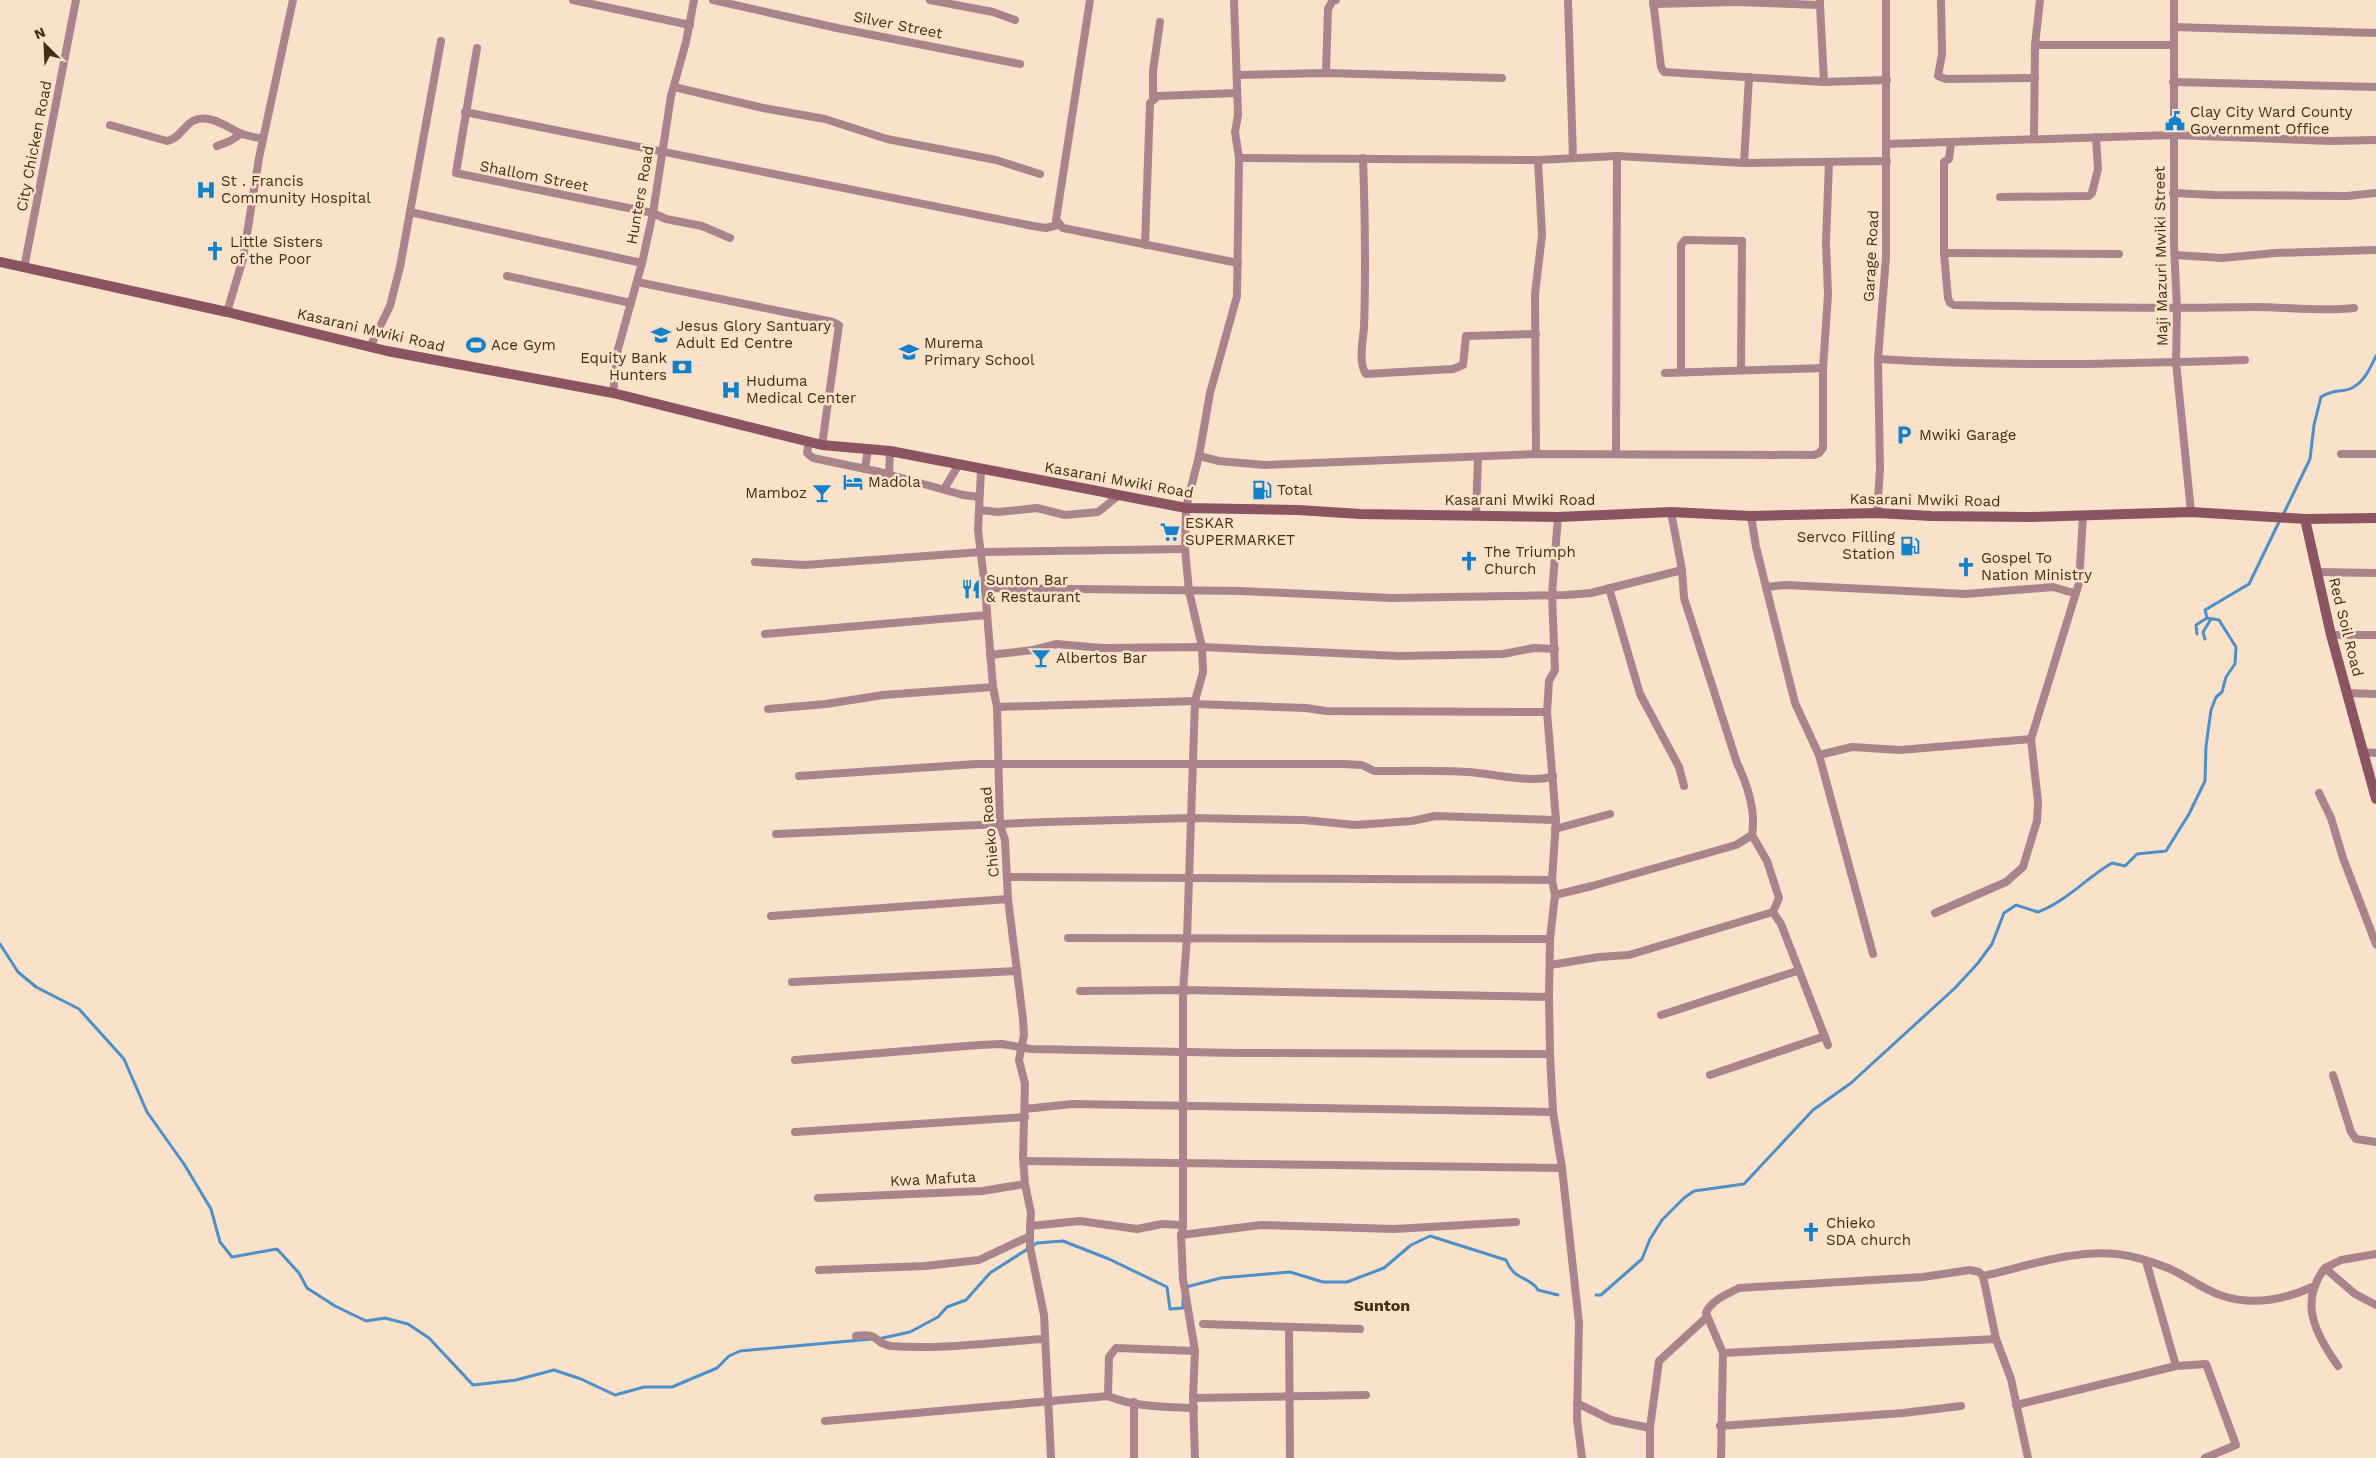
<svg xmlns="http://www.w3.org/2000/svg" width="2376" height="1458" font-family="'Work Sans',sans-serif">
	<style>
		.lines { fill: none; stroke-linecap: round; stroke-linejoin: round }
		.stream { stroke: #4d8fc6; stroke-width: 3 }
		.street { stroke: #aa848b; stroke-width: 8 }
		.secondary { stroke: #8a5460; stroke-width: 10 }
		.labels { text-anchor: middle; stroke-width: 5; stroke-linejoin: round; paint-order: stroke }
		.street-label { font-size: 15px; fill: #442e16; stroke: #f9e1ca }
		.poi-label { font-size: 15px; fill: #442e16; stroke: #f9e1ca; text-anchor: start }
		.neighbourhood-label { font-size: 16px; font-weight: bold; fill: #442e16; stroke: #f9e1ca }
	</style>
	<rect width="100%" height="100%" fill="#f9e1ca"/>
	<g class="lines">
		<g class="stream">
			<path d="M2283,515L2310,459L2314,425L2321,397C2335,388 2342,393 2352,388C2365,381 2370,368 2376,356"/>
			<polyline points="2197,634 2196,625 2207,618"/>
			<polyline points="2205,639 2203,632 2211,619"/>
			<polyline points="0,944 18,972 36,987 79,1009 124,1059 147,1112 184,1164 211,1209 220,1242 232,1257 277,1249 299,1273 307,1288 335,1306 366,1321 385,1318 408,1324 429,1338 473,1385 516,1380 554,1370 581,1379 615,1395 644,1387 672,1387 717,1368 729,1356 740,1351 872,1339"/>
			<path d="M1186,1287L1221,1278L1290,1272L1323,1282H1347L1384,1268L1411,1245L1430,1236L1506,1260C1515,1282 1530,1276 1538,1290L1558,1295"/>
			<path d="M1596,1295H1601L1642,1259L1650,1239L1662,1220L1684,1198L1694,1191L1744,1184L1813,1110L1851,1083L1955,988L1978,963L1992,944L2004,913L2016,905L2038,912C2067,901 2086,878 2112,863L2125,866L2137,854L2166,851L2189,814L2205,781L2206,746L2211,710L2216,697L2222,692L2226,677L2235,664L2236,647L2219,620L2207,618L2205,610L2249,584L2280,520"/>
			<polyline points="878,1339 910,1332 938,1317 947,1307 966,1300 990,1273 1037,1243 1063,1241 1109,1259 1167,1287 1170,1309 1183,1308 1183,1299"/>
		</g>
		<g class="street">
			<polyline points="573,0 690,25"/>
			<polyline points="713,0 837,28 1020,64"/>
			<polyline points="930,0 993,12 1015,20"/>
			<polyline points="1090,0 1056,220 1063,228 1238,263"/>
			<polyline points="1568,0 1573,158"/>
			<polyline points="1653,0 1661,67 1664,72 1824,82 1887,80"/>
			<polyline points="1941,0 1942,54 1938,76 1946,79 2035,78"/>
			<polyline points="2174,0 2174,245 2177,309 2176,362 2191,512"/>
			<polyline points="1653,4 1736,2 1820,5 1820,0"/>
			<polyline points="1820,5 1824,82"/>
			<polyline points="2174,27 2376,33"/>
			<polyline points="2035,45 2174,45"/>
			<polyline points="477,48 456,173 653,213 666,219 702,226 730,238"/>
			<polyline points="1326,73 1328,9 1333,0 1336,0"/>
			<polyline points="1237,75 1326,73 1502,78"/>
			<polyline points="2173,82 2376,87"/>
			<polyline points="674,87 763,108 825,119 887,139 996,160 1040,174"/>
			<polyline points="1153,98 1153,71 1160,22"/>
			<polyline points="465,112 1033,226 1046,228 1058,225"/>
			<path d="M110,125L167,141C180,139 184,124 195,120C210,114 227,127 240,133C246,136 256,137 263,139"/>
			<polyline points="2034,139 2035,45 2040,0"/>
			<path d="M1951,143L1949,159L1944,162V253L1948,298L1950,303L1954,305C2054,307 2155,309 2255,307C2288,307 2321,312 2354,308"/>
			<polyline points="1886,144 2173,135 2331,141 2376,140"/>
			<polyline points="217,146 230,141 241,134"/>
			<polyline points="1239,158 1538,160 1617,156 1744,163 1887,161"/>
			<path d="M1363,158C1365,215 1366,271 1364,328C1363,340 1358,364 1366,374L1453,369L1463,365L1466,336L1536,334"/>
			<polyline points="1744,163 1749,77"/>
			<polyline points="2173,193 2214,195 2347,196 2376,193"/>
			<polyline points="2000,197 2089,196 2092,193 2098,169 2096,137"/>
			<polyline points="410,212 642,263"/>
			<polyline points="1145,245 1150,103 1158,96 1237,93"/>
			<polyline points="1944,253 2119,254"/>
			<polyline points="2175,255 2222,258 2275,253 2376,250"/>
			<polyline points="24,268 76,0"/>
			<polyline points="507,276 631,303"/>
			<polyline points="637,282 833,322 839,325 822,445"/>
			<polyline points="227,312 243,259 259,158 293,0"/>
			<polyline points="370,347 390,306 400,267 441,41"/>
			<path d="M1878,359C2001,367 2122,364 2245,360"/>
			<polyline points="1681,372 1681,245 1685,240 1742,241 1741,370"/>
			<polyline points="1665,373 1823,368"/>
			<polyline points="613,393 618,349 642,263 653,213 671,96 686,42 694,0"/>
			<polyline points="809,441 807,453 813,458 880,472 963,495 979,497"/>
			<polyline points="1536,454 1535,294 1542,235 1538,160"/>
			<polyline points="1616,454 1617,156"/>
			<polyline points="2341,454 2376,454"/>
			<polyline points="1199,456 1219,461 1265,465 1536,454 1814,455 1819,453 1823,448 1823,368 1828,295 1826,242 1829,162"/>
			<polyline points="865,469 868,449"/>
			<polyline points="889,474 890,451"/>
			<polyline points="944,489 958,466"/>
			<polyline points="979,510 998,512 1037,508 1065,515 1098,512 1118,496"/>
			<polyline points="1877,513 1880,469 1878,359 1886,257 1886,0"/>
			<polyline points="1476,516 1478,457"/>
			<polyline points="1751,516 1756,547 1795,703 1819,755 1873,954"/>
			<polyline points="1558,517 1552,594 1555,670 1549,681 1547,712 1556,820 1552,880 1555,895 1550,939 1549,997 1550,1054 1553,1112 1562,1168 1579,1323 1577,1419 1582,1458"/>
			<polyline points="755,562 804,565 981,552 1185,549"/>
			<polyline points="2317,572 2376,573"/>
			<polyline points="1766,587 1786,585 1966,594 2053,587 2074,593"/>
			<polyline points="985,588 1241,591 1392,598 1566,595 1591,593 1682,570"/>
			<polyline points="1609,588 1640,694 1679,767 1684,786"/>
			<polyline points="765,634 987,615"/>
			<polyline points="2331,635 2376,635"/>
			<polyline points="990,655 1033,650 1057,644 1102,648 1202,647 1399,656 1503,654 1534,648 1555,649"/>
			<polyline points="2346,693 2376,694"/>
			<polyline points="1195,704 1306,708 1326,711 1547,712"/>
			<polyline points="997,707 1195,701"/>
			<polyline points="768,709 826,704 883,695 993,687"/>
			<polyline points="2362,752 2376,753"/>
			<polyline points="1819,755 1852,747 1900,750 2031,739"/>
			<path d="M799,776L977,764H1343L1362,765L1374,771C1405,771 1437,770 1468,772C1490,773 1533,784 1553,776"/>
			<polyline points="2319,793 2331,818 2343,858 2376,944"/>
			<polyline points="1555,829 1610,814"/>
			<polyline points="776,834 1046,822 1191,818 1304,820 1355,825 1412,821 1435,816 1556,820"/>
			<polyline points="1752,835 1767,861 1779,898 1773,912"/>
			<polyline points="1009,877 1552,880"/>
			<path d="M1555,895L1592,886L1736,845L1752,835C1756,812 1747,784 1737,763L1684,598L1682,570L1671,512"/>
			<polyline points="1935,913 2006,882 2023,867 2037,821 2038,802 2031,739 2079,583 2083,516"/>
			<polyline points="771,916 1008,899"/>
			<polyline points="1068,938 1550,939"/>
			<polyline points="1550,965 1599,957 1629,955 1773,912 1781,924 1828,1045"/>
			<polyline points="792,982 1017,971"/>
			<polyline points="1080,991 1183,990 1549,997"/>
			<polyline points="1661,1015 1797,971"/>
			<polyline points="795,1060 979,1045 1002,1044 1031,1049 1237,1053 1550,1054"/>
			<polyline points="1710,1075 1825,1036"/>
			<polyline points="2333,1075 2351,1132 2356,1139 2376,1142"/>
			<polyline points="1025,1109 1072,1104 1553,1112"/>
			<polyline points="795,1132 1025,1117"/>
			<polyline points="1024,1161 1562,1168"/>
			<polyline points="1025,1184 1031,1213 1030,1226 1080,1221 1137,1229 1162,1224 1183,1225"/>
			<polyline points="818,1198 982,1191 1025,1184 1023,1158 1025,1084 1019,1060 1024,1035 1023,1019 1008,899 1005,840 1000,825 997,707 993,687 985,588 978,530 981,470"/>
			<polyline points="1030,1226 1030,1247 1044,1315 1051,1458"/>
			<polyline points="1181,1235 1261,1225 1394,1229 1516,1222"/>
			<polyline points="2325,1268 2341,1260 2376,1254"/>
			<polyline points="819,1270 925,1266 979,1260 1028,1237"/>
			<path d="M1983,1276C2024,1267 2075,1249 2117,1254C2134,1256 2153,1262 2168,1268C2187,1276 2203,1290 2223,1296C2253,1306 2286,1299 2315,1286"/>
			<polyline points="1203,1324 1360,1329"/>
			<polyline points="1289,1327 1290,1458"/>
			<path d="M856,1336C880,1332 874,1344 891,1346C941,1350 994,1342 1044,1339"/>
			<polyline points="1723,1353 1996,1339"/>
			<polyline points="2176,1366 2206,1364 2236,1445 2205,1458"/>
			<path d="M2338,1366C2316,1335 2298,1302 2325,1268L2355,1294L2376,1305"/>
			<polyline points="1108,1396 1109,1357 1116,1348 1195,1351"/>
			<polyline points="1193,1398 1366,1395"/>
			<polyline points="1134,1402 1134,1458"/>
			<polyline points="1577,1403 1611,1420 1650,1428"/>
			<polyline points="2016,1405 2176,1366 2146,1261"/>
			<path d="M825,1421L1108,1396C1134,1407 1166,1407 1194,1408"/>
			<polyline points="1720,1426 1903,1413 1961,1406"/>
			<polyline points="1195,1458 1193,1398 1195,1351 1183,1279 1181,1235 1183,1228 1183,990 1187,938 1195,701 1203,672 1202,647 1189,591 1185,549 1186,508 1199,456 1210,393 1237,296 1239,158 1235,132 1238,115 1234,0"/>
			<polyline points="1650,1458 1650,1428 1659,1361 1707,1317"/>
			<path d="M1721,1458L1723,1353L1706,1313C1710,1301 1729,1293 1739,1288L1923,1277L1970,1270L1979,1272L1983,1276L1996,1339L2011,1379L2028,1458"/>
		</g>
		<g class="secondary">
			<polyline points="0,262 227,312 387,351 613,393 822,445 890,451 1186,508 1298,510 1360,514 1558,517 1671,512 1751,516 1877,513 1931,516 2030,517 2191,512 2305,519 2376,518"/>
			<polyline points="2305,519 2331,635 2376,799"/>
		</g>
	</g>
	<defs>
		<symbol id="civic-bare" viewBox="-9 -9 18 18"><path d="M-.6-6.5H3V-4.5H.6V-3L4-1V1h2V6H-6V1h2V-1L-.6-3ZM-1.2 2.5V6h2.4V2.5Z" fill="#1380ca" stroke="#f9e1ca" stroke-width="2.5" paint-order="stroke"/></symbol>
		<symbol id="hospital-bare" viewBox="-9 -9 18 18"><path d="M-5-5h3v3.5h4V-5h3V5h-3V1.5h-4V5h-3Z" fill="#1380ca" stroke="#f9e1ca" stroke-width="2.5" paint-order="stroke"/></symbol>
		<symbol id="church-bare" viewBox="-9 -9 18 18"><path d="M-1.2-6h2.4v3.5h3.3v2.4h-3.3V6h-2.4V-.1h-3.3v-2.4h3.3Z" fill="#1380ca" stroke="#f9e1ca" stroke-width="2.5" paint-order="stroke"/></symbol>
		<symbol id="school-bare" viewBox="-9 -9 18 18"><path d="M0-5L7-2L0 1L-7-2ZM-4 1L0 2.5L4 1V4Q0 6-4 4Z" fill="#1380ca" stroke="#f9e1ca" stroke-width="2.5" paint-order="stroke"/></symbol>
		<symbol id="stadium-bare" viewBox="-9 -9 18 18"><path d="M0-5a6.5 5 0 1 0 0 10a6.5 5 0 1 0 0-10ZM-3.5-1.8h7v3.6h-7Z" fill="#1380ca" stroke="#f9e1ca" stroke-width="2.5" paint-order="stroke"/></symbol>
		<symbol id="bank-bare" viewBox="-9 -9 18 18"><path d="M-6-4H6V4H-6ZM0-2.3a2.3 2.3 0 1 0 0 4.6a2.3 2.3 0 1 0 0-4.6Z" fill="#1380ca" stroke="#f9e1ca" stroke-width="2.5" paint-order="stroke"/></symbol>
		<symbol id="parking-bare" viewBox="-9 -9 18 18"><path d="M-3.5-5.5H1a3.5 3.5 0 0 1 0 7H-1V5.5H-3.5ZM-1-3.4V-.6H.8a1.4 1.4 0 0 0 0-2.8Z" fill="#1380ca" stroke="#f9e1ca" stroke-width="2.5" paint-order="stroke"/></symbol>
		<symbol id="hotel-bare" viewBox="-9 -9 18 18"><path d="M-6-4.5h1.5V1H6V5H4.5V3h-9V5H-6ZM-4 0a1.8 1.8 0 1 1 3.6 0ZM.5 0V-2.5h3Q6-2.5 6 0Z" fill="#1380ca" stroke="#f9e1ca" stroke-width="2.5" paint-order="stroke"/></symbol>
		<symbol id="fuel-bare" viewBox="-9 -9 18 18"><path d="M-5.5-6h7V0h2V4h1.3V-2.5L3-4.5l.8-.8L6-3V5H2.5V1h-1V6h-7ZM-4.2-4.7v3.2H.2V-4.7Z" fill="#1380ca" stroke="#f9e1ca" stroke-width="2.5" paint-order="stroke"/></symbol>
		<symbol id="bar-bare" viewBox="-9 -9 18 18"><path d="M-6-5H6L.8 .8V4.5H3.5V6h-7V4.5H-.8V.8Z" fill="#1380ca" stroke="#f9e1ca" stroke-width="2.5" paint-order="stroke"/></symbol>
		<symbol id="supermarket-bare" viewBox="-9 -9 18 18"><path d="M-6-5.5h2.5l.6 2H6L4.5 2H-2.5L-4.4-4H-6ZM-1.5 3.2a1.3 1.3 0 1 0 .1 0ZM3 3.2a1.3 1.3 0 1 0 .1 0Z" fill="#1380ca" stroke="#f9e1ca" stroke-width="2.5" paint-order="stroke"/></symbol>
		<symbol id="restaurant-bare" viewBox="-9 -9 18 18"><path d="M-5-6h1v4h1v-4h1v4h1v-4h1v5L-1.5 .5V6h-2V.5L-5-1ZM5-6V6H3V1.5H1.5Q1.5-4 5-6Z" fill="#1380ca" stroke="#f9e1ca" stroke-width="2.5" paint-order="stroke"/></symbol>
	</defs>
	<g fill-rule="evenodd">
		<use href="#civic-bare" x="2161" y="107" width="28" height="28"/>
		<use href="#hospital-bare" x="192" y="176" width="28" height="28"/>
		<use href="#church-bare" x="201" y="237" width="28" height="28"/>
		<use href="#school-bare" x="647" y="321" width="28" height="28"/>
		<use href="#stadium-bare" x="462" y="331" width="28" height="28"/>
		<use href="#school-bare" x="895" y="338" width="28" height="28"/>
		<use href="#bank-bare" x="668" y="353" width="28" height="28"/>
		<use href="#hospital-bare" x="717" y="376" width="28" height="28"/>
		<use href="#parking-bare" x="1890" y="421" width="28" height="28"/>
		<use href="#hotel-bare" x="839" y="468" width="28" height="28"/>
		<use href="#fuel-bare" x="1248" y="476" width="28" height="28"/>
		<use href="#bar-bare" x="808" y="479" width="28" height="28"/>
		<use href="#supermarket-bare" x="1156" y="518" width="28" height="28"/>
		<use href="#fuel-bare" x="1896" y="532" width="28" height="28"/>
		<use href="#church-bare" x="1455" y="547" width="28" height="28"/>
		<use href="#church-bare" x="1952" y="553" width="28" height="28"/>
		<use href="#restaurant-bare" x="957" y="575" width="28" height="28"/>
		<use href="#bar-bare" x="1027" y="644" width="28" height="28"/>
		<use href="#church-bare" x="1797" y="1218" width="28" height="28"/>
	</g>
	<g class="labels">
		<g class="street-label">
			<text transform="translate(898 25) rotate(11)" y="5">Silver Street</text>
			<text transform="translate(34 146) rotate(-79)" y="5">City Chicken Road</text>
			<text transform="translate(534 176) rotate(11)" y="5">Shallom Street</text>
			<text transform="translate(640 195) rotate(-80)" y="5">Hunters Road</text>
			<text transform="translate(1871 256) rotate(-87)" y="5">Garage Road</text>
			<text transform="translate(2161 256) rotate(-91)" y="5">Maji Mazuri Mwiki Street</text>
			<text transform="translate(371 330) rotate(13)" y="5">Kasarani Mwiki Road</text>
			<text transform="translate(1119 480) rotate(10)" y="5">Kasarani Mwiki Road</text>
			<text x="1520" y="505">Kasarani Mwiki Road</text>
			<text transform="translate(1925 500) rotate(1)" y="5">Kasarani Mwiki Road</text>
			<text transform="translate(2346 627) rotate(76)" y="5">Red Soil Road</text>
			<text transform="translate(990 832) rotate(-95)" y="5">Chieko Road</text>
			<text transform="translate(933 1179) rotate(-3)" y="5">Kwa Mafuta</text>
		</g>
		<g class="poi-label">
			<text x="2190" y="117">Clay City Ward County<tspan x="2190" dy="17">Government Office</tspan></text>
			<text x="221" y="186">St . Francis<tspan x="221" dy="17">Community Hospital</tspan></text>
			<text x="230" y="247">Little Sisters<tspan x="230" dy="17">of the Poor</tspan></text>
			<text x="676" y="331">Jesus Glory Santuary<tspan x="676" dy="17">Adult Ed Centre</tspan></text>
			<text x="924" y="348">Murema<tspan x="924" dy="17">Primary School</tspan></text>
			<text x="491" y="350">Ace Gym</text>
			<text x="667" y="363" text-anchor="end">Equity Bank<tspan x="667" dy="17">Hunters</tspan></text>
			<text x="746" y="386">Huduma<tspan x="746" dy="17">Medical Center</tspan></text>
			<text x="1919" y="440">Mwiki Garage</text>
			<text x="868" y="487">Madola</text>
			<text x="1277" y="495">Total</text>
			<text x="807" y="498" text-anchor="end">Mamboz</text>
			<text x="1185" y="528">ESKAR<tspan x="1185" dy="17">SUPERMARKET</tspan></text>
			<text x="1895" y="542" text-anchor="end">Servco Filling<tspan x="1895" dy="17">Station</tspan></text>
			<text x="1484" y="557">The Triumph<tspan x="1484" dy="17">Church</tspan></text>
			<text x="1981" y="563">Gospel To<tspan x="1981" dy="17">Nation Ministry</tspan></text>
			<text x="986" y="585">Sunton Bar<tspan x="986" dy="17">&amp; Restaurant</tspan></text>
			<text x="1056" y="663">Albertos Bar</text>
			<text x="1826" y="1228">Chieko<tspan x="1826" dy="17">SDA church</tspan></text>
		</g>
		<g class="neighbourhood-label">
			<text x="1382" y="1311">Sunton</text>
		</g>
	</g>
	<g transform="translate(45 45) rotate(336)" stroke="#f9e1ca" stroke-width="4" paint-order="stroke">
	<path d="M0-4L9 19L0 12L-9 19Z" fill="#442e16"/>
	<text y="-8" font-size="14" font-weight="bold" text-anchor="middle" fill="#442e16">N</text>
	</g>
</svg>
